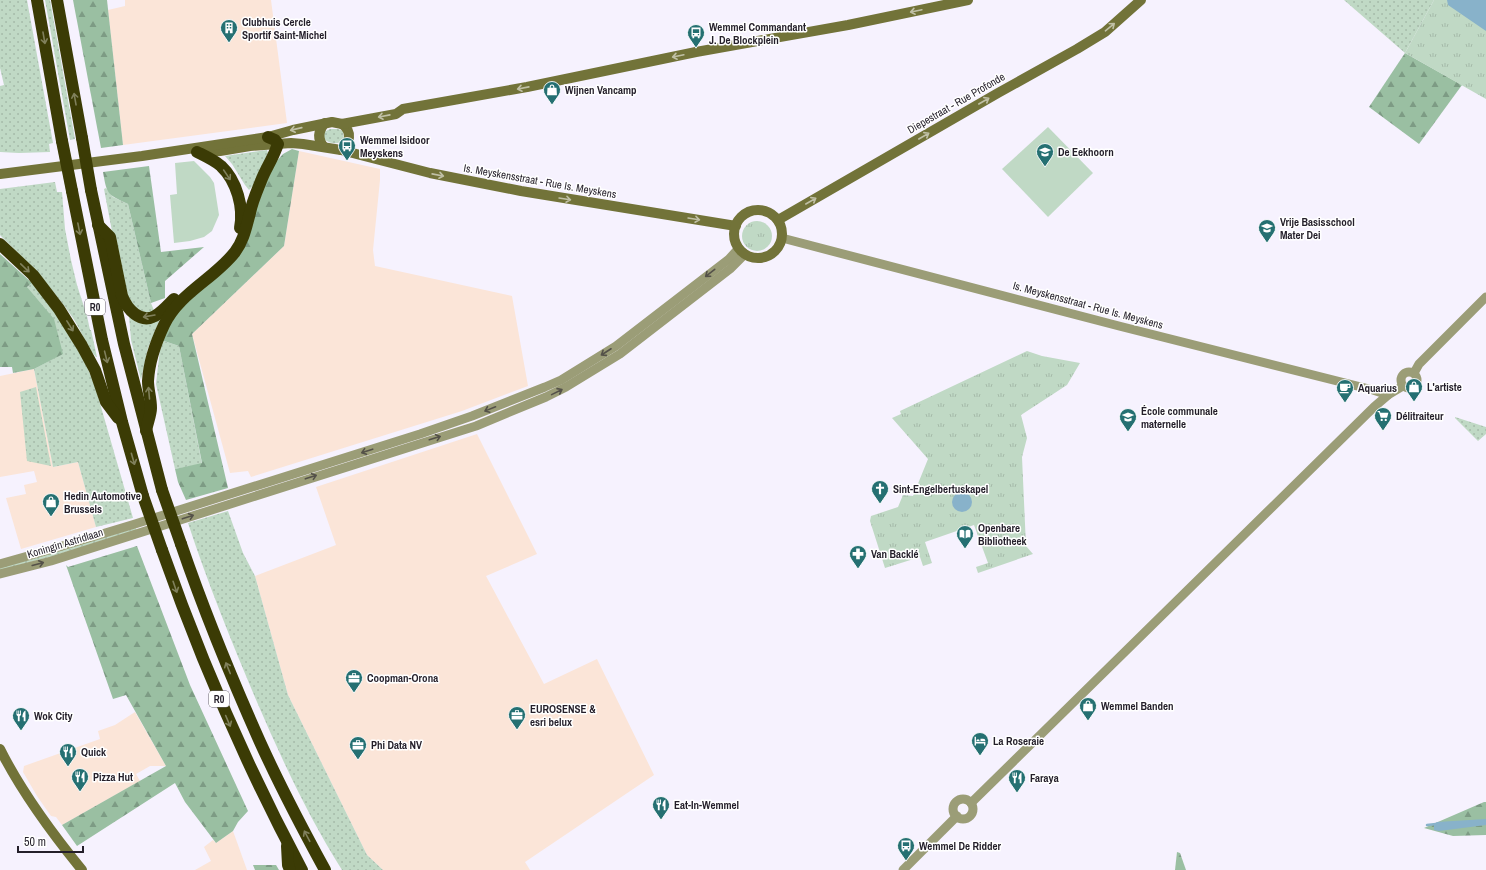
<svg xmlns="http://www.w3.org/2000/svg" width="1486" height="870" font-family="'Archivo Narrow',sans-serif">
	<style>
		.commercial { fill: #fbe5d8 }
		.grass { fill: url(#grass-dots) }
		.forest { fill: url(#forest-firs) }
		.park { fill: url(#park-tufts) }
		.garden { fill: #c0d9c5 }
		.water { fill: #88b2ca }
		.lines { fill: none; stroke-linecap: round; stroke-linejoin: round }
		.stream { stroke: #88b2ca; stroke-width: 2.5 }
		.tertiary { stroke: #9b9d77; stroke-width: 9 }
		.secondary { stroke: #727339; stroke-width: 10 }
		.motorway { stroke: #3b3b05; stroke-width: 12 }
		.motorway-bridge { stroke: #3b3b05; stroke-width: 12 }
		.oneway { stroke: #c0c0a6 }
		.oneway2 { stroke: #80805c }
		.oneway3 { stroke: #545149 }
		.labels { text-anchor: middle; stroke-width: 3; stroke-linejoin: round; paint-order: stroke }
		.shield { fill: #fff; stroke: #66626a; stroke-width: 1 }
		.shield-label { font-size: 10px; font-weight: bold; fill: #241f2a }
		.poi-label { font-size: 11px; font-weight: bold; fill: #241f2a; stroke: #fff; text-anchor: start }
		.street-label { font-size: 11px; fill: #241f2a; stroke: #fff }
	</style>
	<defs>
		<pattern id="grass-dots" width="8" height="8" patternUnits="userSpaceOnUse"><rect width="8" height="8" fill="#c0d9c5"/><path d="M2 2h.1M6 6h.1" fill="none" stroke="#a5baa9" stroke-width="1.8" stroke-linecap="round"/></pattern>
		<pattern id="forest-firs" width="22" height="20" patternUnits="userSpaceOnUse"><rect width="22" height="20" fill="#9abfa2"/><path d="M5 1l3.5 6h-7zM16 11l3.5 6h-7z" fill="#7d9b84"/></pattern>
		<pattern id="park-tufts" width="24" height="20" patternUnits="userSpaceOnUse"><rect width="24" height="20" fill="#c0d9c5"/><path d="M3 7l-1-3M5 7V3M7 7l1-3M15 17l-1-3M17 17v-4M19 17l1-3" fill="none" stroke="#a5baa9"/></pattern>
	</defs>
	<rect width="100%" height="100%" fill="#f6f2fe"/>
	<g class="commercial">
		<polygon points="125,0 271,0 287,123 123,145 108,10 125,6"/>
		<polygon points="299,151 380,169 380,180 373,250 375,266 512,296 528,386 462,411 251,477 248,471 230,473 192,334 284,246"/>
		<polygon points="34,369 53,467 78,462 96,527 21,549 6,498 26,494 24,485 37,482 34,471 0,477 0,376"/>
		<polygon points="477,434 537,554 486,576 544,684 597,659 654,775 525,862 530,870 383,870 367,855 288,695 255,576 336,545 316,487"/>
		<polygon points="135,712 166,766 150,766 136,774 140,781 62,825 56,817 51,816 37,796 23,772 24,766 100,739 98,731 115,725"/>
		<polygon points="233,831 247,870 195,870 211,861 204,847 213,840 216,843"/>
	</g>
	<g class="grass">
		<polygon points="0,0 27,0 53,143 49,144 50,152 19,153 0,152 0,86 4,85 0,68"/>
		<polygon points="45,0 50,0 75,139 70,140"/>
		<polygon points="1344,0 1434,0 1405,53"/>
		<path d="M330,129H338L343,131L344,139C340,145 331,144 325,140L323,134L324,132Z"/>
		<polygon points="267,150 268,153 253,186 249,190 245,185 232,164 225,156"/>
		<path d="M55,182L57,192H62L65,229L71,260L77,285L87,316L90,330H91L97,357H96C86,346 81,330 73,318C52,287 26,261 0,235V189Z"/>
		<polygon points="106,188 113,197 128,204 151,303 155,313 147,315 130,305 118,263 104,189"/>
		<polygon points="32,283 56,313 85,362 95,386 133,518 96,527 78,462 53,467 34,369 62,354 27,287"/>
		<polygon points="129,316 160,319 148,348 141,380 131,340"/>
		<polygon points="161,340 179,346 202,464 175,469 156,384"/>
		<polygon points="36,387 51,466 27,461 20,392"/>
		<polygon points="1455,417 1486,427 1486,434 1478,441 1455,418"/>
		<path d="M228,511L243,553L255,576L288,695L367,855L383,870H342C308,816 282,760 257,702C232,643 208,584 188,523Z"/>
		<polygon points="136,528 136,530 53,556 0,570 0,568"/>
	</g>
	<g class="forest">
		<polygon points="73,0 107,0 123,145 101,148"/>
		<polygon points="1405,53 1462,85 1419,144 1369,107"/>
		<polygon points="292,149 299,151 284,246 192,334 228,488 186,500 178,482 175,469 202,463 179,346 161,340 177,312 228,265 275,163 283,154"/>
		<path d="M149,166L161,252L204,247L165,281V298L151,303L128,204C107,194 107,195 103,172Z"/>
		<polygon points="0,254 32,283 27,287 54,319 63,354 34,369 13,373 12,367 0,367"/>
		<polygon points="137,546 190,685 248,811 238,822 233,831 216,843 185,802 175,783 77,846 62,825 166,766 126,695 113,699 66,565 68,567"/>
		<polygon points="1484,802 1486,802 1486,835 1453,836 1424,828"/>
		<polygon points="1177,852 1180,853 1186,870 1175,870"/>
		<polygon points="253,865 276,865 279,870 255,870"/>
	</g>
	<g class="park">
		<polygon points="1434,0 1486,0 1486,99 1405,53"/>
		<circle cx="757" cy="236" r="15"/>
		<polygon points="1027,351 1042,356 1080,363 1067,385 1021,415 1027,438 1022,457 1026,546 1033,554 978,573 976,567 988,563 974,525 925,542 932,563 923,566 920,557 885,568 870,521 871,516 898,507 903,495 913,496 928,459 892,418 901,414 900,411"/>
	</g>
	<g class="garden">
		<polygon points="1048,127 1093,173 1048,217 1002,169"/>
		<polygon points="194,161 210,177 214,183 219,215 212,231 204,237 190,241 174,243 170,195 177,194 175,163"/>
	</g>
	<g class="water">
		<polygon points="1447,0 1486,0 1486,31 1448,5"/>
		<circle cx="962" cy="502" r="10"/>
		<polygon points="1486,819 1486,825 1439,831 1434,830 1434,824 1437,822"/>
	</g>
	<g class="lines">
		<polyline class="stream" points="1427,825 1436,824"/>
		<g class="tertiary">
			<polyline points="782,238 1119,326 1373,390 1388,395"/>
			<circle cx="1409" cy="380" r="8"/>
			<polyline points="1414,373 1419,364 1486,297"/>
			<polyline points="0,564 49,550 135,524 420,434 472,416 545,387 561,380 616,346 729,259 739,248"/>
			<polyline points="0,574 51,561 476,426 546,397 566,387 620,354 730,269 745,254"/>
			<circle cx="963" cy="809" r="10"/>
			<polyline points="971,803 1374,407 1388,395 1403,386"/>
			<polyline points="903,870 957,816"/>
		</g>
		<g class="secondary">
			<path d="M324,147C317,139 318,131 325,123"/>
			<path d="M341,150C350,143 353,132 342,124"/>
			<polyline points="203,152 220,151 250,146 291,143 303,144 341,150 430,173 521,191 736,226"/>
			<polyline points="0,174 142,156 268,137 293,130 332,122 342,124 396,114 403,109 527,87 696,52 848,25 968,0"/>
			<circle cx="758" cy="234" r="24"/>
			<polyline points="778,220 998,93 1077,49 1105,32 1141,0"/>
			<path d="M0,749C22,793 51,832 82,870"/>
		</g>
		<g class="motorway">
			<polyline points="37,0 62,141"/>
			<polyline points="57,0 82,138"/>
			<path d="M197,152C205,156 214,160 221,166C237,181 244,208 240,228"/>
			<polyline points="91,190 124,344 162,490"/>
			<polyline points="72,191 102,340 122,422 143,496"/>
			<path d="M98,225L110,237L122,296C127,309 140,324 155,316C162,312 168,305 174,299"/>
			<polyline points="0,244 33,275 59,309 82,346 95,370 106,402 118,418"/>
			<path d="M146,431C147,424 151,415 151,408C151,398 148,390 148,381C149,362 156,342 164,325C179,293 214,279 235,252C244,240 246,227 250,213C252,202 257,191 261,181C265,170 272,160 276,149L278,144L275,140L268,137"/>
			<path d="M181,544C204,611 231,677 260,742C280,786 302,828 325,870"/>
			<path d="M162,550C201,661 247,767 302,870"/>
			<polyline points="287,846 288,865 290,870"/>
		</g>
		<g class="motorway-bridge">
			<polyline points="82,138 91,190"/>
			<polyline points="62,141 72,191"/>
			<polyline points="162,490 181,544"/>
			<polyline points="143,496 162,550"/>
		</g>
	</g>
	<defs><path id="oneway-shaft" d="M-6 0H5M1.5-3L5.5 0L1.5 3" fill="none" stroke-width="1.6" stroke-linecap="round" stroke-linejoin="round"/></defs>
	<g class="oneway">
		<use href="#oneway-shaft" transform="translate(916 11) rotate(168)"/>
		<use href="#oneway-shaft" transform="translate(1110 27) rotate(-40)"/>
		<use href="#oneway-shaft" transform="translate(678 56) rotate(168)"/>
		<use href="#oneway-shaft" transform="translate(523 88) rotate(169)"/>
		<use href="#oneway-shaft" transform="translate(984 101) rotate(-30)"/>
		<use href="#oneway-shaft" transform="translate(384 116) rotate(169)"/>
		<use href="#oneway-shaft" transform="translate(296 129) rotate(167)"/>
		<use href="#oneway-shaft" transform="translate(924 136) rotate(-30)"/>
		<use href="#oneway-shaft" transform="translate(438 175) rotate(11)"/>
		<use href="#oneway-shaft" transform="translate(565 199) rotate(9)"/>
		<use href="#oneway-shaft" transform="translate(811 201) rotate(-30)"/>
		<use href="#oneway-shaft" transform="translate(694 219) rotate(9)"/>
	</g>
	<g class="oneway2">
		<use href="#oneway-shaft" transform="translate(44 38) rotate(80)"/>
		<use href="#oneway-shaft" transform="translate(75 99) rotate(-100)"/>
		<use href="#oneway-shaft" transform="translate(227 175) rotate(56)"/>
		<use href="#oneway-shaft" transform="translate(79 229) rotate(79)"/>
		<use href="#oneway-shaft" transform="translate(25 268) rotate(44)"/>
		<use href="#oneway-shaft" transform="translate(149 316) rotate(170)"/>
		<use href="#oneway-shaft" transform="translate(70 326) rotate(58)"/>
		<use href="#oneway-shaft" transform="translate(106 357) rotate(76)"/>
		<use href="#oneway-shaft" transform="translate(149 393) rotate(-95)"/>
		<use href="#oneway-shaft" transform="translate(133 459) rotate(74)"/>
		<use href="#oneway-shaft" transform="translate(175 587) rotate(71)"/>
		<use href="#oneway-shaft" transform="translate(228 668) rotate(-112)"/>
		<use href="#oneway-shaft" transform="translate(228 721) rotate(67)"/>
		<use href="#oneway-shaft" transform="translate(307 836) rotate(-118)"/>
	</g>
	<g class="oneway3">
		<use href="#oneway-shaft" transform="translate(710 273) rotate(142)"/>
		<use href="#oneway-shaft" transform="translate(606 352) rotate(147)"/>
		<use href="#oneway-shaft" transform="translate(557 392) rotate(-26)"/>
		<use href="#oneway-shaft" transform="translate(490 409) rotate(158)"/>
		<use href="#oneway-shaft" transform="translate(435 438) rotate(-17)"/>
		<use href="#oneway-shaft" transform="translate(367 451) rotate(162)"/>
		<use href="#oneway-shaft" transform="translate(311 477) rotate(-18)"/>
		<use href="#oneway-shaft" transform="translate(188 517) rotate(-18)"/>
		<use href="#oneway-shaft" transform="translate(38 564) rotate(-15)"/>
	</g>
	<defs>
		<symbol id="building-pin" viewBox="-11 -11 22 30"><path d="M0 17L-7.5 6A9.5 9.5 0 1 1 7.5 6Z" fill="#257072" stroke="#fff"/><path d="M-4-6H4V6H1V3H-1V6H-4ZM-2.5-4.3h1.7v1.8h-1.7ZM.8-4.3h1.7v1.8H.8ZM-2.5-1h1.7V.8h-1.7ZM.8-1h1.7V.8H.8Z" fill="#fff"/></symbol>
		<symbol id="bus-pin" viewBox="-11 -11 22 30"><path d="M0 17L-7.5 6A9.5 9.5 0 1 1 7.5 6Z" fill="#257072" stroke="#fff"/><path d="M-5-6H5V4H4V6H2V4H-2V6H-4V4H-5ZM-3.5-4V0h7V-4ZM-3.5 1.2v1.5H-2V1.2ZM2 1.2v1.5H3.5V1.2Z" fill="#fff"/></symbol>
		<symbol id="shop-pin" viewBox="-11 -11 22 30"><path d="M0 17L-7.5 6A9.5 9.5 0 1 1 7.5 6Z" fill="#257072" stroke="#fff"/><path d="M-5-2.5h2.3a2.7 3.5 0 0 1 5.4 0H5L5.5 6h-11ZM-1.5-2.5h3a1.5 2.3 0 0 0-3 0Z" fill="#fff"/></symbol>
		<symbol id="school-pin" viewBox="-11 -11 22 30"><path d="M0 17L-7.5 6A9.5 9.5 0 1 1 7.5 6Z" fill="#257072" stroke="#fff"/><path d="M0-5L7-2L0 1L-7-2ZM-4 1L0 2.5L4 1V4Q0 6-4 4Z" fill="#fff"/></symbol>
		<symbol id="cafe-pin" viewBox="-11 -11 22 30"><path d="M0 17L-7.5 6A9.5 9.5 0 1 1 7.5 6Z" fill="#257072" stroke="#fff"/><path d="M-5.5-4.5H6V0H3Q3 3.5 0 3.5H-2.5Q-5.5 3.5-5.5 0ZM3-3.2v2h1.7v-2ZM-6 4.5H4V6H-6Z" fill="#fff"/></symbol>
		<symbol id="supermarket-pin" viewBox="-11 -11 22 30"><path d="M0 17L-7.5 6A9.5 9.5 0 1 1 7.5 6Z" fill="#257072" stroke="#fff"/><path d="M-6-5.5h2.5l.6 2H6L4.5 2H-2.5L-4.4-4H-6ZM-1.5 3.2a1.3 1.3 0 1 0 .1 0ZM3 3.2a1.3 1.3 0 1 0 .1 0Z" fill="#fff"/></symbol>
		<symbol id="church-pin" viewBox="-11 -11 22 30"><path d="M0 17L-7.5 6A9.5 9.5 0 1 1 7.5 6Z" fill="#257072" stroke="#fff"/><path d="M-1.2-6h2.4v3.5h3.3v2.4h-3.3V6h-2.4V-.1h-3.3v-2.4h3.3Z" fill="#fff"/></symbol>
		<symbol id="library-pin" viewBox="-11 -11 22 30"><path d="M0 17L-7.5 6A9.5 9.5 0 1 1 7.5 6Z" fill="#257072" stroke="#fff"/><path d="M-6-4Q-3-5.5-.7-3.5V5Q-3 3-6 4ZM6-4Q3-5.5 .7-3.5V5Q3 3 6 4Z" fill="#fff"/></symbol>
		<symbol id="pharmacy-pin" viewBox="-11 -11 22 30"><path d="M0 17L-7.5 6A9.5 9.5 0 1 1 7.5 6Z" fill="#257072" stroke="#fff"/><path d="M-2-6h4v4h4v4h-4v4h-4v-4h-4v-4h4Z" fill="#fff"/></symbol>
		<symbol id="office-pin" viewBox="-11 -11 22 30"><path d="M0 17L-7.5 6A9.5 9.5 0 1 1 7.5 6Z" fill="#257072" stroke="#fff"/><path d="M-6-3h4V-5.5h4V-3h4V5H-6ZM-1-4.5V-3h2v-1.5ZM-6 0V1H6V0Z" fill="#fff"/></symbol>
		<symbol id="restaurant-pin" viewBox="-11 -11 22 30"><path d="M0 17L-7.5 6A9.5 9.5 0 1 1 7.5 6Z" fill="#257072" stroke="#fff"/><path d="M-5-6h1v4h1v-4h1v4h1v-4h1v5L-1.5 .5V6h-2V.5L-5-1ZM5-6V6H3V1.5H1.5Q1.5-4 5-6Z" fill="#fff"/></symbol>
		<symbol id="hotel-pin" viewBox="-11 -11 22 30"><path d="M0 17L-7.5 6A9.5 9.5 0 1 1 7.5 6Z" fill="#257072" stroke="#fff"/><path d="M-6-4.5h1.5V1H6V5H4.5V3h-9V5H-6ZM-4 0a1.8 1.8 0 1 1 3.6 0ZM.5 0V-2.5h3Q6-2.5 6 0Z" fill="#fff"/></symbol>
	</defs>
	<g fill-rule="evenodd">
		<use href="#building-pin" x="219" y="18" width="20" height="27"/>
		<use href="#bus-pin" x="686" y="23" width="20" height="27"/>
		<use href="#shop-pin" x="542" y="80" width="20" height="27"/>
		<use href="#bus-pin" x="337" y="136" width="20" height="27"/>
		<use href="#school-pin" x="1035" y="142" width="20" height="27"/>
		<use href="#school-pin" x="1257" y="218" width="20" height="27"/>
		<use href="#shop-pin" x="1404" y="377" width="20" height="27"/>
		<use href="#cafe-pin" x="1335" y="378" width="20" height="27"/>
		<use href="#supermarket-pin" x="1373" y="406" width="20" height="27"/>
		<use href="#school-pin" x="1118" y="407" width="20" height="27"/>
		<use href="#church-pin" x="870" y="479" width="20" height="27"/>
		<use href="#shop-pin" x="41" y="492" width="20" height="27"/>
		<use href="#library-pin" x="955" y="524" width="20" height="27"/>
		<use href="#pharmacy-pin" x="848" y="544" width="20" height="27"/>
		<use href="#office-pin" x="344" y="668" width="20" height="27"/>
		<use href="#shop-pin" x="1078" y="696" width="20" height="27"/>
		<use href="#office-pin" x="507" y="705" width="20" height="27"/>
		<use href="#restaurant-pin" x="11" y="706" width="20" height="27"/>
		<use href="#hotel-pin" x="970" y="731" width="20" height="27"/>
		<use href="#office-pin" x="348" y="735" width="20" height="27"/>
		<use href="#restaurant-pin" x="58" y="742" width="20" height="27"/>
		<use href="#restaurant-pin" x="70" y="767" width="20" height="27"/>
		<use href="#restaurant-pin" x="1007" y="768" width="20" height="27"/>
		<use href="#restaurant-pin" x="651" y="795" width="20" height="27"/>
		<use href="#bus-pin" x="896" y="836" width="20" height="27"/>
	</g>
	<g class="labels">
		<g class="shield">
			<rect x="85" y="299" width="20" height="16" rx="3"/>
			<rect x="209" y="691" width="20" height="16" rx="3"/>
		</g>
		<g class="shield-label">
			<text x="95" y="311">R0</text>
			<text x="219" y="703">R0</text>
		</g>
		<g class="poi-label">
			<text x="242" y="26">Clubhuis Cercle<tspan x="242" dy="13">Sportif Saint-Michel</tspan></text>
			<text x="709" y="31">Wemmel Commandant<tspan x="709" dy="13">J. De Blockplein</tspan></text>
			<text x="565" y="94">Wijnen Vancamp</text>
			<text x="360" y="144">Wemmel Isidoor<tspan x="360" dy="13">Meyskens</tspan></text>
			<text x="1058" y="156">De Eekhoorn</text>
			<text x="1280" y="226">Vrije Basisschool<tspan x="1280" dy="13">Mater Dei</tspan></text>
			<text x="1427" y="391">L'artiste</text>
			<text x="1358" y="392">Aquarius</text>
			<text x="1141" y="415">École communale<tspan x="1141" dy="13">maternelle</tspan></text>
			<text x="1396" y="420">Délitraiteur</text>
			<text x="893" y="493">Sint-Engelbertuskapel</text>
			<text x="64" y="500">Hedin Automotive<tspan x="64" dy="13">Brussels</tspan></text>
			<text x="978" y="532">Openbare<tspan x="978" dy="13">Bibliotheek</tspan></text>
			<text x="871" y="558">Van Backlé</text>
			<text x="367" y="682">Coopman-Orona</text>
			<text x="1101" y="710">Wemmel Banden</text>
			<text x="530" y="713">EUROSENSE &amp;<tspan x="530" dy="13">esri belux</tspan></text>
			<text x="34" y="720">Wok City</text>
			<text x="993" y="745">La Roseraie</text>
			<text x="371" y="749">Phi Data NV</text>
			<text x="81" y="756">Quick</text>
			<text x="93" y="781">Pizza Hut</text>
			<text x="1030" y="782">Faraya</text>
			<text x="674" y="809">Eat-In-Wemmel</text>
			<text x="919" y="850">Wemmel De Ridder</text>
		</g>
		<g class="street-label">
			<text transform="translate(956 103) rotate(-30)" y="4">Diepestraat - Rue Profonde</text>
			<text transform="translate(540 181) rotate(10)" y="4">Is. Meyskensstraat - Rue Is. Meyskens</text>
			<text transform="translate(1088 305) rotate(15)" y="4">Is. Meyskensstraat - Rue Is. Meyskens</text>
			<text transform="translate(65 543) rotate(-17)" y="4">Koningin Astridlaan</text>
		</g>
	</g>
	<path d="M18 846v6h65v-6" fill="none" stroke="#241f2a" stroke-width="2"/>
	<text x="24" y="846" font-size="12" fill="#241f2a" stroke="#ffffff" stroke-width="3" paint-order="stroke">50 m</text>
</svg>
